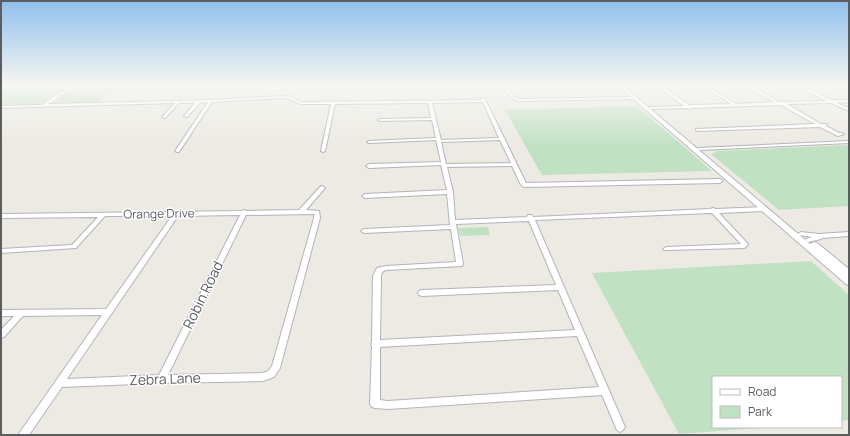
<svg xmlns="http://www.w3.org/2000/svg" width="850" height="436" font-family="Manrope,sans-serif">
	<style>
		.green { fill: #c1e1c3 }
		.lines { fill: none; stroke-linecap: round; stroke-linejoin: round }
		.street-casing { stroke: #b3b4b8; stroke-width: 2 }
		.secondary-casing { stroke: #b4b6bb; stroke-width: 2 }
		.street { fill: #fff; fill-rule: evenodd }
		.secondary { fill: #fff; fill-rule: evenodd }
		.labels { text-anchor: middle; stroke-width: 3; stroke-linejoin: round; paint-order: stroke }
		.street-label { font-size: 12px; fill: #5b5d61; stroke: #fff }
		.near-street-label { font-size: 14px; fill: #5b5d61; stroke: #fff }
	</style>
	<rect width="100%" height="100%" fill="#eceae2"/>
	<g class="green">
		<polygon points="13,85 47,85 41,90 63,89 40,104 1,105 1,91"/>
		<polygon points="112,91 98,102 52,104 68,93"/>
		<polygon points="637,106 712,171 542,175 505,110"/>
		<polygon points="849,145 849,206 779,210 711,154 718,151"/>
		<polygon points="488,227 490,235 460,236 458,228"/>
		<polygon points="811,261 849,295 849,420 841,421 841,377 713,377 713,427 771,427 679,434 592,273"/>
	</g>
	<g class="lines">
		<defs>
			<g id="street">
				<polygon points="382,85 463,85 461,86 384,86"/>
				<polygon points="502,85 553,85 551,86 507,87 513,96 519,99 634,97 636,98 634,99 518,101 511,98"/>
				<polygon points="656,85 660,85 689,105 731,104 701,85 706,85 736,104 774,102 744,85 749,85 779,102 826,101 795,85 800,85 832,100 849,100 849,102 837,103 849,108 849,111 831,103 787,104 821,124 827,124 827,125 826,126 839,133 842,133 844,134 838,136 820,127 698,131 696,130 696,129 815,124 781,105 692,108 690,109 687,108 650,109 650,107 651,107 684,106"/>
				<polygon points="843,85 849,86 849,88 844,86"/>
				<path d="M111,86L113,87L112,88L71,89L48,104L211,100L283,96L292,97L301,102L481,100L482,98H483L485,99L504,138L505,139V140L526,183L720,179L723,181L720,183L524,187L521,185L512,166L447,167L453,192L455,220L527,217L528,215H532L533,217L710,209L713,208L716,209L764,207L767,209L764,211L719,213L747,243L748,244L746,247L744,248L664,250L663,249L666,247L741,244L712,213L535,220L625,427L623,430L620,432L617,430L602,395L388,409L375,408L372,407L370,404L372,346L371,344L372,342L373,276L377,268L386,266L456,262L451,229L364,233L361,231L364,229L450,225L447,194L365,198L362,196L365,194L447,190L441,165L369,168L366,166L369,164L441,162L436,140L369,143L367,142L369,141L436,138L432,120L380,121L378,120L380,119L431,118L428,103L335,104L325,151L323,152L321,151L331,104H300L290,99L283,98L212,102L179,152H177L175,151L208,102L200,103L187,117H186L184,116L195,103H179L165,118H164L162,117L163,116L175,103L1,108V106L42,105L66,89H45V87H46ZM483,102L499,138L441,140L432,103ZM500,140L511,163L446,164L441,142ZM529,221L556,285L422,290L419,291L418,293L419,295L422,296L558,290L575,330L380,340L381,276L382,272L386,270L462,266L463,264L456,224ZM577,336L599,387L388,401L380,400V347Z"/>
				<polygon points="849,141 849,143 699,150 697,149 699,148"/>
				<path d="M322,186L325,188L306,210L319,211L320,218L280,368L274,377L263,381L162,383L62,387L29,435H18L102,315L23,316L4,337L1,338V330L14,316H1V310L106,309L172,216H105L76,248L1,253V249L72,245L98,217L1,218V214L242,211L244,210L246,211L299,210L320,187ZM314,214V218L272,366L268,371L263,373L168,375L246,215ZM240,215L159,375L67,379L178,216Z"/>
				<polygon points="801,232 819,234 849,232 849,236 822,238 821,239 808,242 805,240 806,239 812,237 799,235 798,234"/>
			</g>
			<g id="secondary">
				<polygon points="6,85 12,85 1,90 1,87"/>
				<polygon points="617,85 622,85 810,244 814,242 817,243 849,269 849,285 846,284"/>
			</g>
		</defs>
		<use href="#street" class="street-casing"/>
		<use href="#secondary" class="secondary-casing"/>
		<use href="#street" class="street"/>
		<use href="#secondary" class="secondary"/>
	</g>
	<linearGradient id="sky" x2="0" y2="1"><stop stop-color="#8fbfed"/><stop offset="0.58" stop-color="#f6f6f2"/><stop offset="1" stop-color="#f6f6f2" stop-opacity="0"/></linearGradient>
	<rect width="850" height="146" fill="url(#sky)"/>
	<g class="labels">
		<g class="street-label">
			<text transform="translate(159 214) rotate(-1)" y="4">Orange Drive</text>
		</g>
		<g class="near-street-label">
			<text transform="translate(203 295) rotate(-64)" y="5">Robin Road</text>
			<text transform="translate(165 379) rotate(-2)" y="5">Zebra Lane</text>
		</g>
	</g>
	<rect width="850" height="436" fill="none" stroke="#5b5d61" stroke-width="4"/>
	<rect x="712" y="376" width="130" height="52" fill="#ffffff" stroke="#bdbec0"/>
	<rect x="720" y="389" width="20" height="6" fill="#ffffff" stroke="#bdbec0"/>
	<text x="748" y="396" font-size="12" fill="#5b5d61">Road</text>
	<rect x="720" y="406" width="20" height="12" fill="#c1e1c3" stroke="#bdbec0"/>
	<text x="748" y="416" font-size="12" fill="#5b5d61">Park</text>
</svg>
